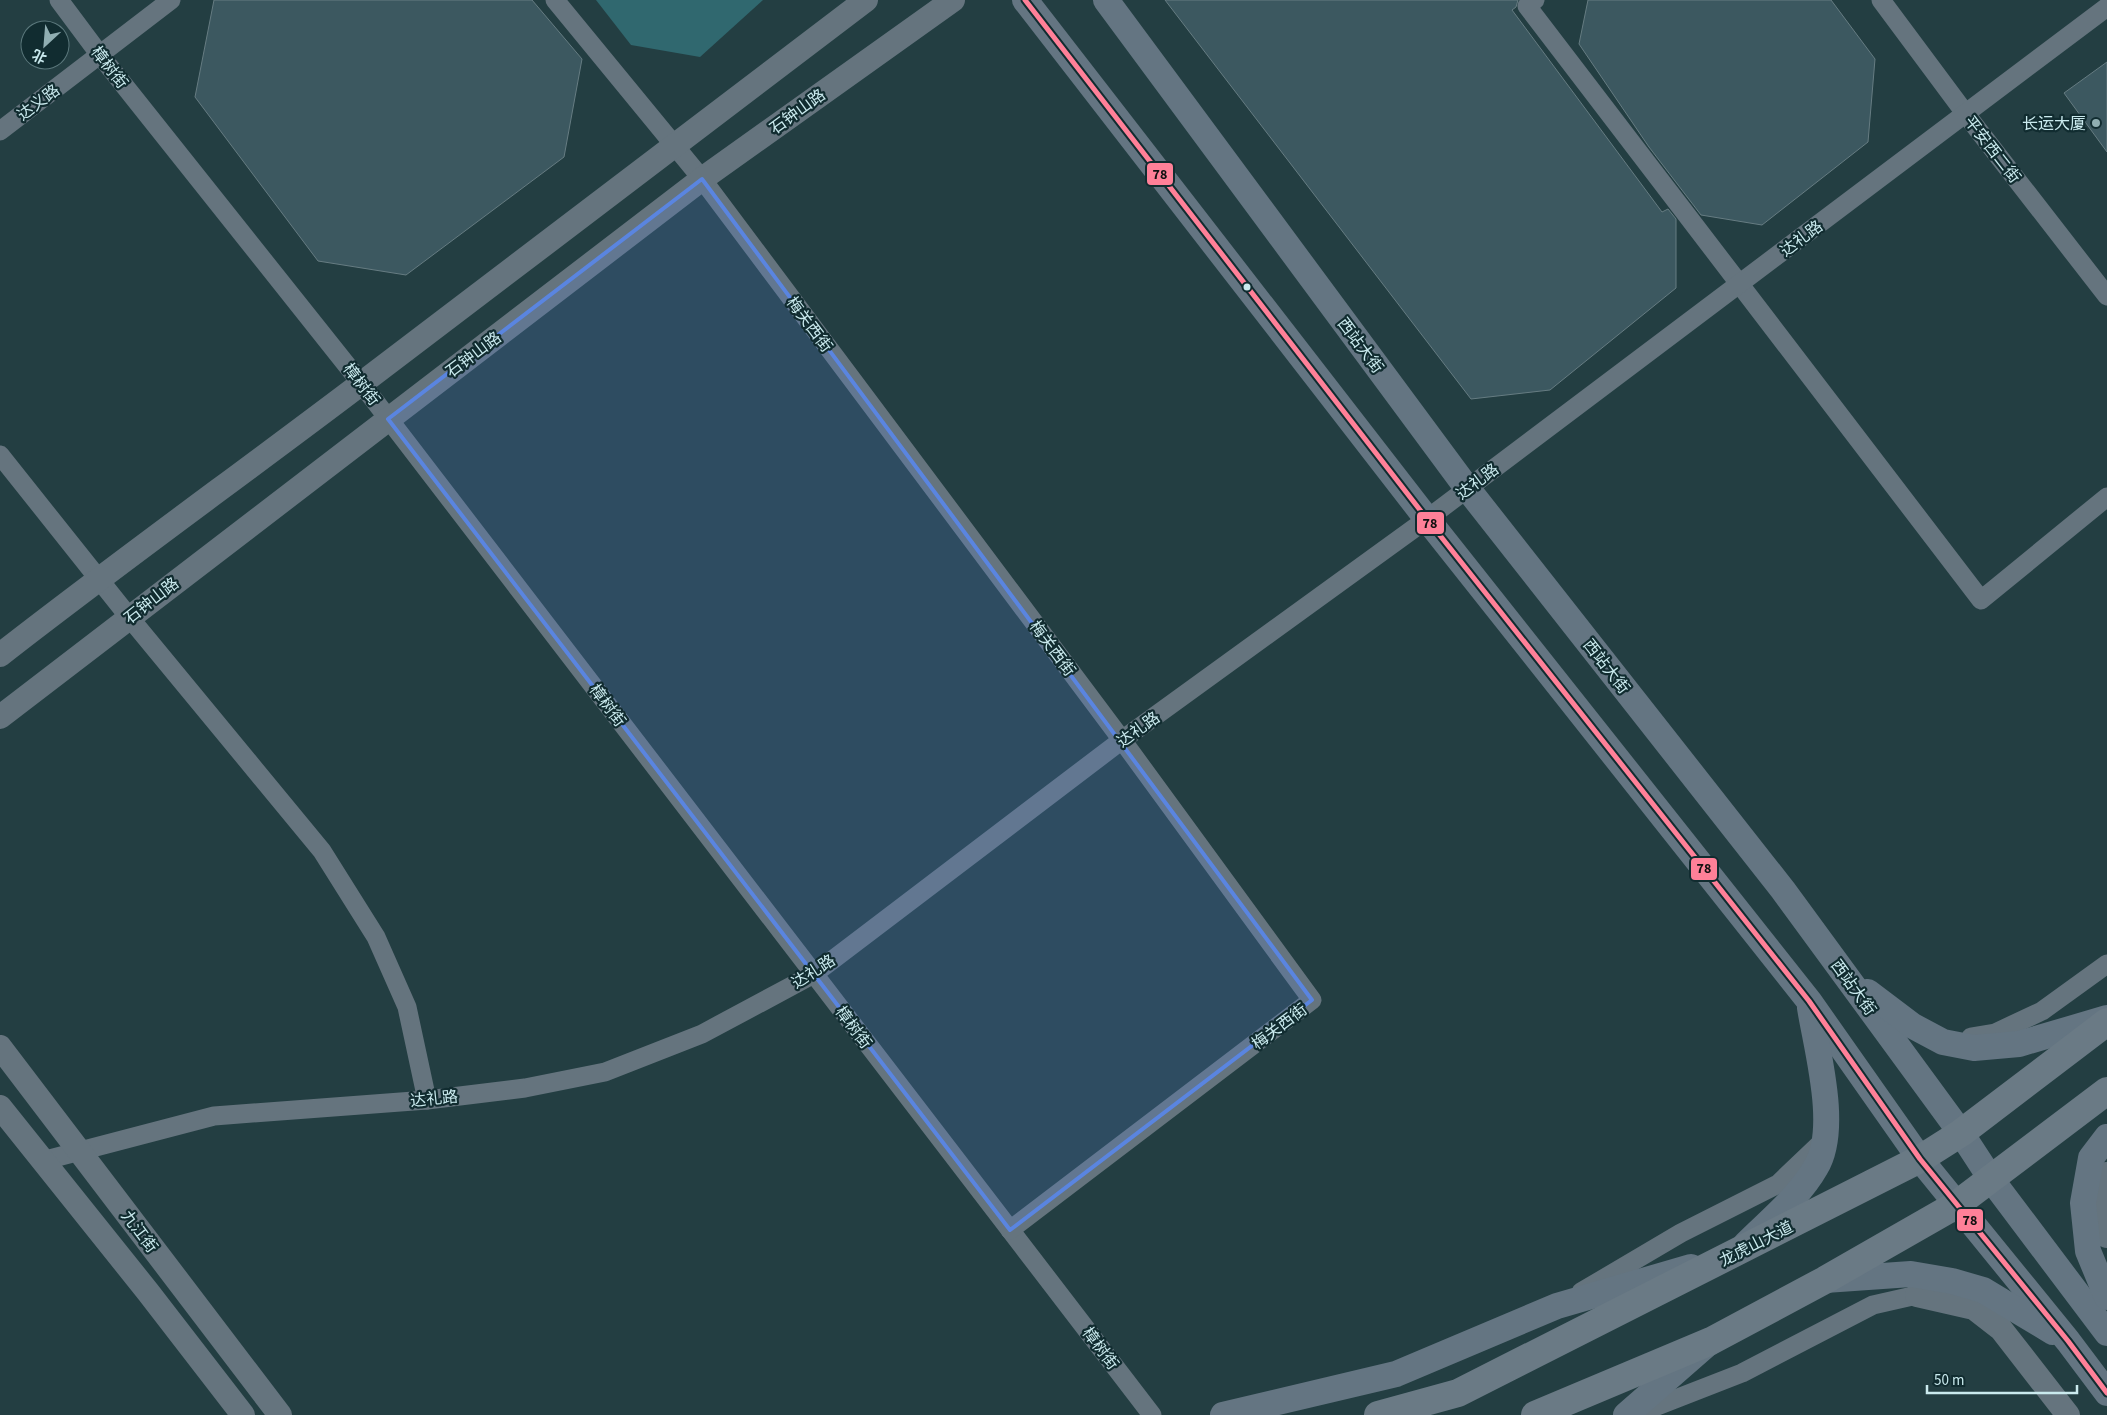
<svg xmlns="http://www.w3.org/2000/svg" width="2107" height="1415" font-family="'Source Sans 3','Noto Sans SC',sans-serif">
	<style>
		.water { fill: #30686f }
		.building { fill: #3c5860; stroke: #667c82 }
		.lines { fill: none; stroke-linecap: round; stroke-linejoin: round }
		.minor { stroke: #65747e; stroke-width: 19 }
		.tertiary { stroke: #65747e; stroke-width: 24 }
		.secondary { stroke: #647582; stroke-width: 26 }
		.primary { stroke: #6a7a85; stroke-width: 28 }
		.bus-1-casing { stroke: #112c30; stroke-width: 9 }
		.bus-1 { stroke: #ff8098; stroke-width: 5 }
		.marked { fill: #5a85e0; fill-opacity: 0.2; stroke: #5a85e0; stroke-width: 4; stroke-linejoin: round }
		.poi-dot { fill: #90aeb2; stroke: #112c30; stroke-width: 2 }
		.bus-dot { fill: #caeaee; stroke: #112c30; stroke-width: 2 }
		.labels { text-anchor: middle; stroke-width: 4.5; stroke-linejoin: round; paint-order: stroke }
		.street-label { font-size: 16px; fill: #caeaee; stroke: #112c30 }
		.poi-label { font-size: 16px; fill: #caeaee; stroke: #112c30; text-anchor: end }
		.line-badge { stroke: #112c30; stroke-width: 2 }
		.pale-badge-label { font-size: 14px; text-anchor: middle; font-weight: bold; fill: #111 }
	</style>
	<rect width="100%" height="100%" fill="#233e42"/>
	<polygon class="water" points="596,0 763,0 700,57 631,45"/>
	<g class="building">
		<polygon points="214,0 532,0 582,59 564,157 406,275 318,261 195,97"/>
		<polygon points="1165,0 1518,0 1516,7 1512,10 1662,212 1668,209 1676,219 1676,288 1550,390 1471,399"/>
		<polygon points="1588,0 1831,0 1875,59 1868,142 1762,225 1701,215 1649,147 1579,44"/>
		<polygon points="2107,62 2107,152 2064,93"/>
	</g>
	<g class="lines">
		<g class="minor">
			<polyline points="59,0 100,55 361,383 1152,1415"/>
			<polyline points="555,0 702,179 1122,740 1312,1000 1010,1230"/>
			<polyline points="1535,0 1527,6 1981,600 2107,497"/>
			<polyline points="1881,0 1965,113 2107,296"/>
			<polyline points="0,131 171,0"/>
			<polyline points="0,455 129,617 322,851 376,937 407,1007 427,1100"/>
			<polyline points="1971,1037 1995,1033 2042,1011 2107,964"/>
			<polyline points="42,1161 214,1116 427,1100 525,1088 605,1072 702,1034 814,974 1122,740 1427,519 2107,7"/>
			<polyline points="1581,1292 1681,1233 1778,1184 1824,1140"/>
			<polyline points="1634,1415 1742,1373 1873,1305 1917,1295 1930,1290"/>
		</g>
		<g class="tertiary">
			<path d="M0,655C119,562 242,474 362,383C530,256 697,127 866,0"/>
			<polyline points="0,717 702,179 953,0"/>
			<polyline points="0,1047 280,1415"/>
			<polyline points="0,1107 148,1292 243,1415"/>
			<polyline points="2106,1174 2104,1228 2107,1236"/>
			<polyline points="1917,1295 1974,1308 2001,1329 2068,1415"/>
		</g>
		<g class="secondary">
			<polyline points="1025,0 1427,519 1809,1001 1920,1159 2068,1341 2107,1393"/>
			<polyline points="1106,0 1467,488 1783,890 1961,1133 1991,1179 2107,1333"/>
			<polyline points="1868,992 1913,1026 1943,1042 1974,1048 2019,1044 2107,1018"/>
			<polyline points="2107,1137 2091,1158 2083,1203 2088,1251 2107,1297"/>
			<path d="M1746,1244C1770,1220 1799,1197 1816,1167C1839,1129 1817,1051 1810,1008"/>
			<polyline points="1825,1280 1911,1274 1952,1281 1983,1290 2053,1332"/>
			<polyline points="1223,1415 1396,1374 1557,1306 1691,1267"/>
			<polyline points="1626,1415 1705,1346"/>
		</g>
		<g class="primary">
			<polyline points="1378,1415 1458,1393 1920,1159 1961,1133 2107,1022"/>
			<polyline points="1535,1415 1711,1341 1825,1280 1956,1205 2107,1091"/>
		</g>
		<defs>
			<polyline id="bus-1" points="1025,0 1427,519 1809,1001 1920,1159 2068,1341 2107,1393"/>
		</defs>
		<use href="#bus-1" class="bus-1-casing"/>
		<use href="#bus-1" class="bus-1"/>
	</g>
	<path class="marked" d="M702,179L1312,1000L1010,1230L388,419Z"/>
	<circle class="poi-dot" cx="2096" cy="123" r="5"/>
	<circle class="bus-dot" cx="1247" cy="287" r="4.5"/>
	<g class="labels">
		<g class="street-label">
			<text transform="translate(110 67) rotate(52)" y="6">樟树街</text>
			<text transform="translate(38 102) rotate(-37)" y="6">达义路</text>
			<text transform="translate(797 111) rotate(-36)" y="6">石钟山路</text>
			<text transform="translate(1993 149) rotate(52)" y="6">平安西二街</text>
			<text transform="translate(1801 238) rotate(-37)" y="6">达礼路</text>
			<text transform="translate(810 324) rotate(53)" y="6">梅关西街</text>
			<text transform="translate(1361 345) rotate(53)" y="6">西站大街</text>
			<text transform="translate(473 354) rotate(-37)" y="6">石钟山路</text>
			<text transform="translate(362 384) rotate(52)" y="6">樟树街</text>
			<text transform="translate(1477 481) rotate(-37)" y="6">达礼路</text>
			<text transform="translate(151 600) rotate(-38)" y="6">石钟山路</text>
			<text transform="translate(1053 648) rotate(53)" y="6">梅关西街</text>
			<text transform="translate(1607 666) rotate(52)" y="6">西站大街</text>
			<text transform="translate(608 705) rotate(53)" y="6">樟树街</text>
			<text transform="translate(1138 729) rotate(-36)" y="6">达礼路</text>
			<text transform="translate(813 971) rotate(-33)" y="6">达礼路</text>
			<text transform="translate(1854 987) rotate(54)" y="6">西站大街</text>
			<text transform="translate(1279 1026) rotate(-37)" y="6">梅关西街</text>
			<text transform="translate(854 1027) rotate(53)" y="6">樟树街</text>
			<text transform="translate(434 1098) rotate(-6)" y="6">达礼路</text>
			<text transform="translate(140 1231) rotate(53)" y="6">九江街</text>
			<text transform="translate(1756 1243) rotate(-27)" y="6">龙虎山大道</text>
			<text transform="translate(1101 1348) rotate(53)" y="6">樟树街</text>
		</g>
		<g class="poi-label">
			<text x="2086" y="129">长运大厦</text>
		</g>
	</g>
	<g class="line-badge">
		<rect x="1146" y="162" width="28" height="24" rx="5" fill="#ff8098"/>
		<rect x="1416" y="511" width="29" height="24" rx="5" fill="#ff8098"/>
		<rect x="1690" y="857" width="28" height="24" rx="5" fill="#ff8098"/>
		<rect x="1956" y="1208" width="28" height="24" rx="5" fill="#ff8098"/>
	</g>
	<g class="pale-badge-label">
		<text x="1160" y="179">78</text>
		<text x="1430" y="528">78</text>
		<text x="1704" y="873">78</text>
		<text x="1970" y="1225">78</text>
	</g>
	<g transform="translate(45 45) rotate(206)"><circle r="24" fill="#112c30" stroke="#5b787c"/>
	<path d="M0-4L9 19L0 12L-9 19Z" fill="#90aeb2"/>
	<text y="-8" font-size="14" font-weight="bold" text-anchor="middle" fill="#caeaee">北</text>
	</g>
	<path d="M1927 1385v8h150v-8" fill="none" stroke="#caeaee" stroke-width="2.5"/>
	<text x="1934" y="1385" font-size="15" fill="#caeaee" stroke="#112c30" stroke-width="4" paint-order="stroke">50 m</text>
</svg>
